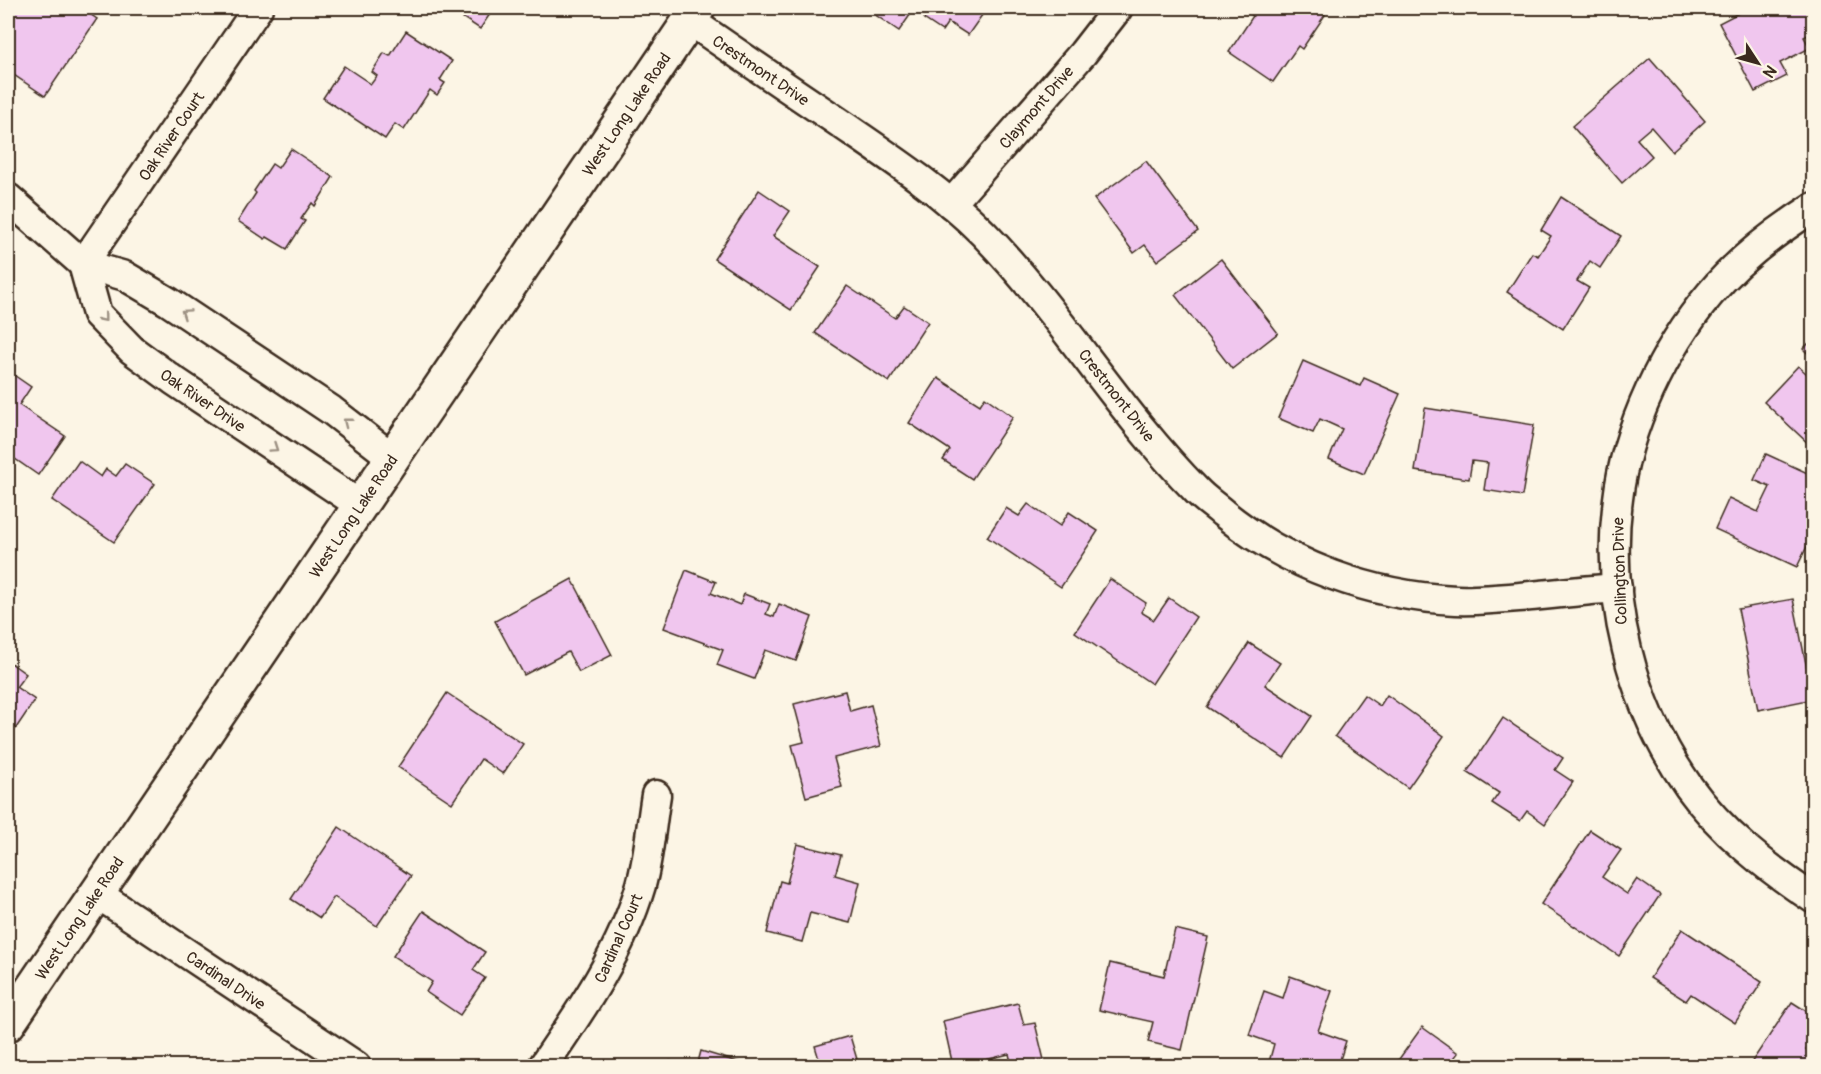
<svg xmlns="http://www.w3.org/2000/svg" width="1821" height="1074" font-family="Pangolin,sans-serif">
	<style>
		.building { fill: #f0c6ee; stroke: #3b2a1e; stroke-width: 1.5 }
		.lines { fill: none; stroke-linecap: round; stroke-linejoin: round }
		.minor-casing { stroke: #3b2a1e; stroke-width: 33 }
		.secondary-casing { stroke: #3b2a1e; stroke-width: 38 }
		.minor { stroke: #fcf5e5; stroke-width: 28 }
		.secondary { stroke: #fcf5e5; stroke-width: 33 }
		.oneway { stroke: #9c9082 }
		.labels { text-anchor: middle; stroke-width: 4.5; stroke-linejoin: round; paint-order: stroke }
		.street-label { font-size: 16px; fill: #3b2a1e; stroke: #fcf5e5 }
	</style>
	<rect width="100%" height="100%" fill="#fcf5e5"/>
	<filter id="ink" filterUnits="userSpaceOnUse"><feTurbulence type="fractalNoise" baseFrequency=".0167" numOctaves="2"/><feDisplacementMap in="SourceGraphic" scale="12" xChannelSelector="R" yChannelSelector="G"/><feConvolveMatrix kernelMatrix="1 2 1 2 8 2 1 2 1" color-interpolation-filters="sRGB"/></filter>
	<g filter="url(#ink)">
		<g class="building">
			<polygon points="8,8 81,8 97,19 45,96 8,71"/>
			<polygon points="448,8 494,8 480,29"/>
			<polygon points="869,8 915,8 899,31 868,10"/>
			<polygon points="927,8 987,8 968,35 948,22 942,31 924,19 930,10"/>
			<polygon points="1242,8 1314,8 1325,15 1302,49 1298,46 1273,82 1229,52 1253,16"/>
			<polygon points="1748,8 1814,8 1814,32 1804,37 1810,48 1780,63 1787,76 1755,92 1719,23"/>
			<polygon points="406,31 452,61 440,80 445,83 437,95 430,90 404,130 395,124 385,139 323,98 344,66 371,84 377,76 372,72 384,53 390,56"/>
			<polygon points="1650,58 1705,121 1672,151 1651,127 1637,139 1652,156 1622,183 1572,126"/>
			<polygon points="291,149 333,177 315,206 312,203 301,219 305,221 287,249 267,237 265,239 238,221 256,193 254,191 272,164 278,168"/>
			<polygon points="1146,161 1198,231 1157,261 1145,245 1134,253 1094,199"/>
			<polygon points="759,190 790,211 773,236 820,267 791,310 714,259"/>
			<polygon points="1561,197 1621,236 1600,268 1590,261 1577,281 1589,288 1563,329 1507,292 1532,253 1538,256 1551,236 1541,230"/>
			<polygon points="1221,259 1278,333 1232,369 1175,295"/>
			<polygon points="847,286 895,318 904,306 928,322 889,382 815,333"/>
			<polygon points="1814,338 1814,359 1803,349"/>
			<polygon points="1303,361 1360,386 1364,378 1400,394 1364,474 1329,459 1342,429 1320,419 1313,433 1278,418"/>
			<polygon points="1798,366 1814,380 1814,444 1811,446 1764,402"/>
			<polygon points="8,371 31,387 19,405 65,436 38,475 8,454"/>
			<polygon points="938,378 980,405 985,397 1013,417 972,479 943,460 950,450 909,423"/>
			<polygon points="1425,408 1534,425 1522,496 1484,490 1488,463 1472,461 1469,479 1415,471"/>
			<polygon points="1766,454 1814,476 1814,532 1797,567 1715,529 1729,498 1758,512 1770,487 1754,480"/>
			<polygon points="79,461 101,477 106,469 116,476 125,464 155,484 114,542 52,500"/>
			<polygon points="1028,504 1060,526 1069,512 1098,531 1061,587 987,537 1006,508 1019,516"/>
			<polygon points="686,570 716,582 711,593 740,605 744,594 770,604 766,614 774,617 779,604 812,617 796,661 765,650 754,679 717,665 723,650 664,628"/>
			<polygon points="572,579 612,655 579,672 568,652 524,675 495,621"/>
			<polygon points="1110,579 1146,603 1141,612 1154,620 1169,598 1196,617 1152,684 1075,632"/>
			<polygon points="1793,599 1813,699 1758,710 1738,609"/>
			<polygon points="1249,643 1280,663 1265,685 1312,716 1284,758 1207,707"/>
			<polygon points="8,661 26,674 16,687 35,700 8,740"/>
			<polygon points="845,691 850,711 871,705 881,746 834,758 842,787 806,797 792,745 804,742 794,704"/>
			<polygon points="447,693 523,744 503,774 481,759 452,803 398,767"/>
			<polygon points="1364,695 1380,706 1387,695 1444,736 1408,788 1335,736"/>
			<polygon points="1503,718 1563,758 1555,770 1573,782 1545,824 1527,811 1520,821 1492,803 1499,793 1467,772"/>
			<polygon points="339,827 411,876 377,926 334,897 320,918 291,899"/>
			<polygon points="1590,830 1621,850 1602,877 1627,894 1637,879 1660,895 1619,956 1541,904"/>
			<polygon points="797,844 841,855 835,875 860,882 850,923 810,913 802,942 767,933 780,881 787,883"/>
			<polygon points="423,911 485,952 473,970 485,978 460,1015 426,992 432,982 393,956"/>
			<polygon points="1175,929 1208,937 1182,1050 1148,1042 1153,1022 1099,1010 1110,963 1164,976"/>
			<polygon points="1682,929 1762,982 1735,1023 1691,994 1686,1001 1650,978"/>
			<polygon points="1290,976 1332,991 1318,1031 1346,1041 1338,1066 1282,1066 1269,1062 1274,1044 1249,1035 1264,991 1283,998"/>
			<polygon points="1792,1002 1814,1016 1814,1039 1806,1050 1814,1055 1814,1066 1749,1066"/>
			<polygon points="1018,1003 1024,1025 1035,1023 1044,1060 1012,1066 1009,1054 981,1061 982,1066 953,1066 943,1021"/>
			<polygon points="1422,1027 1458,1053 1452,1061 1459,1066 1394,1066"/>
			<polygon points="850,1036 859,1066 821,1066 815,1046"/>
			<polygon points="701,1051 744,1064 743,1066 697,1066"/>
			<polygon points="670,1061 690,1066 669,1066"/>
		</g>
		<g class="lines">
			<defs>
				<g id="minor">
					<path d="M689,20C738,54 787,88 837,121C888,156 939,189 983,233C1061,313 1118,411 1196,490C1204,499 1214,505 1223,513C1288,566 1372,596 1456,600C1481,601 1507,598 1531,596C1560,593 1588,590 1617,588"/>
					<polyline points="8,198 83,264 125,276 169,302 331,410 393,458"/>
					<polyline points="951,204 1083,53 1118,8"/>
					<path d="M1814,207C1775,232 1739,259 1710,294C1664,349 1626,428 1618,499C1605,598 1631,705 1689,787C1722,833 1767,868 1814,899"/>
					<polyline points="83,264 97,314 132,350 173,380 360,505"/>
					<polyline points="83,264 258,8"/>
					<polyline points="96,893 356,1066"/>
					<path d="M543,1066C582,1009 621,953 641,885C649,856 651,825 656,795"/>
				</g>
				<polyline id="secondary" points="8,1024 698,8"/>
			</defs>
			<use href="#minor" class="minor-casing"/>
			<use href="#secondary" class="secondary-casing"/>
			<use href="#minor" class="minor"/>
			<use href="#secondary" class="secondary"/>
		</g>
		<defs><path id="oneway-chevron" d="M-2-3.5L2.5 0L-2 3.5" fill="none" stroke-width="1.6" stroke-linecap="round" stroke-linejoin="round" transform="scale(1.5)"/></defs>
		<g class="oneway">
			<use href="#oneway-chevron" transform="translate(185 313) rotate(-146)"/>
			<use href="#oneway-chevron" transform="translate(103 318) rotate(51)"/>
			<use href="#oneway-chevron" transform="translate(347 422) rotate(-142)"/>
			<use href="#oneway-chevron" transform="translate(274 448) rotate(34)"/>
		</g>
	</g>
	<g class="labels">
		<g class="street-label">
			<text transform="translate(761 70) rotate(34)" y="6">Crestmont Drive</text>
			<text transform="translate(1036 107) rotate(-49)" y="6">Claymont Drive</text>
			<text transform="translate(626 114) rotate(-56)" y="6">West Long Lake Road</text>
			<text transform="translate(171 136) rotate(-56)" y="6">Oak River Court</text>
			<text transform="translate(1117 395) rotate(52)" y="6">Crestmont Drive</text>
			<text transform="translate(203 400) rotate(34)" y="6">Oak River Drive</text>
			<text transform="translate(353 516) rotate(-56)" y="6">West Long Lake Road</text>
			<text transform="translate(1619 571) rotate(-92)" y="6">Collington Drive</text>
			<text transform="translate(79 918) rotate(-56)" y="6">West Long Lake Road</text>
			<text transform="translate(618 938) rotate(-66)" y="6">Cardinal Court</text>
			<text transform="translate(226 980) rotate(34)" y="6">Cardinal Drive</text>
		</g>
	</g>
	<rect width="1821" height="1074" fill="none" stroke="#fcf5e5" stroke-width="30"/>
	<rect x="15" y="15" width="1791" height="1044" fill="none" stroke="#3b2a1e" stroke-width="2" filter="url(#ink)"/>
	<g transform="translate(1758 63) rotate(126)" stroke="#fcf5e5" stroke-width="4.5" paint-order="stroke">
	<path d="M0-4.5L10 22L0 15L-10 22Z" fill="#3b2a1e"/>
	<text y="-9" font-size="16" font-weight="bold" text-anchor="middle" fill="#3b2a1e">N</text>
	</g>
</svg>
